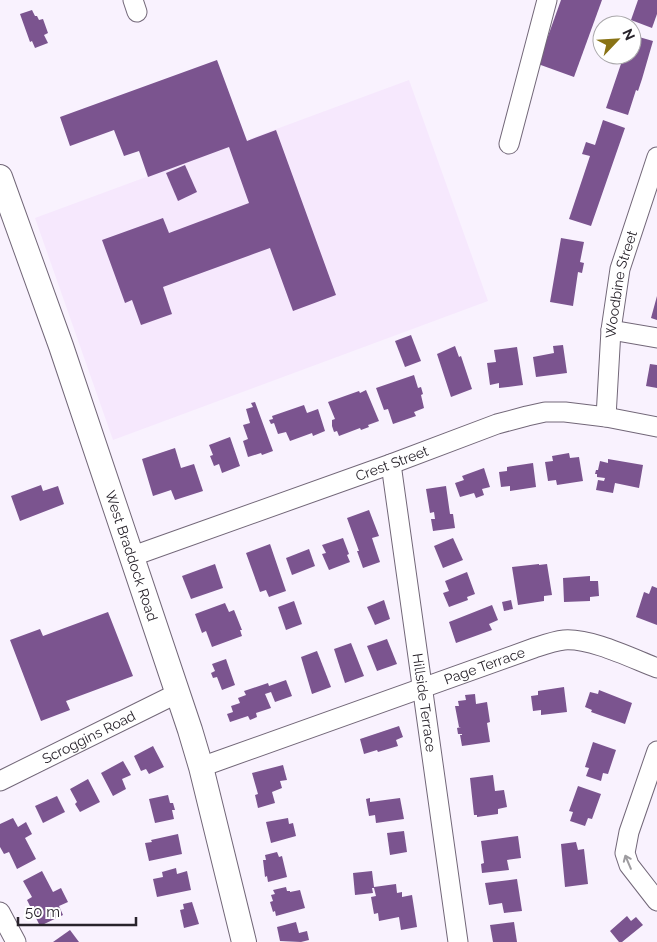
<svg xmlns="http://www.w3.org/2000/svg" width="657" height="942" font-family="Raleway,sans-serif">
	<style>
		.built { fill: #f6e8fd }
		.building { fill: #7b548f }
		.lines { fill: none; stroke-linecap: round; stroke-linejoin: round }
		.minor-casing { stroke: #726778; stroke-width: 21 }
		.major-casing { stroke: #726778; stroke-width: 26 }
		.minor { stroke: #fff; stroke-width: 19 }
		.major { stroke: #fff; stroke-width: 24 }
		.oneway { stroke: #9e9ca0 }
		.labels { text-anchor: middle; stroke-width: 5; stroke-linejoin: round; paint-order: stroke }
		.street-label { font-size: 14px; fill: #28232b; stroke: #fff }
	</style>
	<rect width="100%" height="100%" fill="#f9f2fe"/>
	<polygon class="built" points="409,80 488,301 113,440 35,218"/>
	<g class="building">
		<polygon points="561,0 602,0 574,77 538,64"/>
		<polygon points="638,0 657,0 657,14 652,28 631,20"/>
		<polygon points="32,10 35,16 37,16 39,20 43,19 48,33 44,35 48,43 35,48 32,41 30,42 20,14"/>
		<polygon points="632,35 653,41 642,79 638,91 636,90 628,115 606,108 624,55 632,55"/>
		<polygon points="217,60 247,141 276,130 336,295 293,311 270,248 163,287 172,314 141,325 132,300 125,303 102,240 163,218 169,233 249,203 229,147 148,177 139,151 124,156 114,130 70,146 60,117"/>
		<polygon points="603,120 625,128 591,226 569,219 590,156 582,154 586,142 595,145"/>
		<polygon points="185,165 197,192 178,201 166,173"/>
		<polygon points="561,238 584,242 580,262 584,263 582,273 578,272 573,306 550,302"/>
		<polygon points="657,296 657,320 651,318"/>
		<polygon points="411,335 421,361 405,367 395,341"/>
		<polygon points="563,345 567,373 536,377 533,357 554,353 553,346"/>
		<polygon points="455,346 459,357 461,356 472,389 451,397 437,354"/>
		<polygon points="517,347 523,385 499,388 499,383 490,385 487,363 496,362 494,350"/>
		<polygon points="650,364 657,365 657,388 646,386"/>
		<polygon points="414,375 418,388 421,387 423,394 421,395 424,408 414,412 416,416 393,424 388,409 384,410 376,388"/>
		<polygon points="366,390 379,421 368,425 369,427 361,430 360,428 339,436 337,431 334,432 332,426 332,420 335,419 328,402 359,391 360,393"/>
		<polygon points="255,402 273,451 262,455 261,453 248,457 243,441 248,439 243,425 250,423 246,409 253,407 251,403"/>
		<polygon points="304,405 307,413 318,409 325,431 313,436 312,433 290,441 286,432 278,434 274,423 271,424 269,420 273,419 272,416"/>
		<polygon points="230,437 240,466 222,473 219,464 214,466 210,456 213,455 209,445"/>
		<polygon points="175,448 181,468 194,464 203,491 175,500 171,490 153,496 142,459"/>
		<polygon points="569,453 570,458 579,457 583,481 557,485 556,480 548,481 545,462 553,461 552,456"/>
		<polygon points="608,459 643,465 639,488 615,483 613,493 596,490 598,480 604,481 605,478 597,477 597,474 595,474 596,470 598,470 600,461 608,463"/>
		<polygon points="533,463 536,487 510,491 510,486 501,487 499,472 507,471 507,467"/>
		<polygon points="484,468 490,487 482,489 484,495 476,498 474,493 460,497 455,483 464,480 462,476"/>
		<polygon points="41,485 43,491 58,486 64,504 20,521 11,496"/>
		<polygon points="446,486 450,514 453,514 455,528 433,531 431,519 435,519 434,512 430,513 426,489"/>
		<polygon points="369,510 379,536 372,538 380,562 363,568 357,551 359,551 347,518"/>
		<polygon points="343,538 349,554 347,555 350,562 329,570 322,554 326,553 322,545"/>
		<polygon points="453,538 463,560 443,568 434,546"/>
		<polygon points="270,544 286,591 269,597 266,590 260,592 246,553"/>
		<polygon points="309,549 315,566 292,575 286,558"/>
		<polygon points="215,564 223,588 191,599 182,576"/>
		<polygon points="539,564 539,565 547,564 552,595 544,596 544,601 518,605 512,567"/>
		<polygon points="467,572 475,594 467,597 468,600 449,607 443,593 449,591 445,581"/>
		<polygon points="590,576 590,581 598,581 599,596 590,597 590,601 564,602 563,578"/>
		<polygon points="652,586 657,588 657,625 636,617 644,592 649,594"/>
		<polygon points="384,600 390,619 375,625 367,607"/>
		<polygon points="511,600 513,609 504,611 502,602"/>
		<polygon points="294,601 302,624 286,630 278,607"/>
		<polygon points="225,603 229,612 234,610 242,630 240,630 242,636 212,647 206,631 202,633 195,614"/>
		<polygon points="492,605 498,620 489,624 492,630 456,643 449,622"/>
		<polygon points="108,612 133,676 66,701 70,710 41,721 10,640 40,629 43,636"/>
		<polygon points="387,639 397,664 377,671 367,646"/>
		<polygon points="351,643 364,676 345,683 334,649"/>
		<polygon points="317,651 331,687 312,694 301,657"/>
		<polygon points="226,659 235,685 222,690 217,677 213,678 211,673 215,671 212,664"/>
		<polygon points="286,680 292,696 275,702 271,692 265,694 271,708 256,713 257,717 250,720 248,716 230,722 227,714 233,712 231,706 240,703 238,698 246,695 244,691 268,683 269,686"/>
		<polygon points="564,687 567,712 541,715 541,710 533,711 531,696 538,695 538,691"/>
		<polygon points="599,690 632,703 625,724 591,712 592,710 585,707 590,692 598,694"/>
		<polygon points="475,694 476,704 487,702 490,722 487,723 490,742 462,746 460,735 462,735 462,734 458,734 457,728 461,727 459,727 455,706 459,706 458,701 466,700 465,695"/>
		<polygon points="399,726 403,737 396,740 398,746 378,752 377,750 364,754 360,739"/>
		<polygon points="593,742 616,750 608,774 603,773 601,781 586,776 589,768 585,767"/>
		<polygon points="153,746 164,767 149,774 146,769 141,771 134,756"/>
		<polygon points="123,761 131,775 122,779 126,789 113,796 101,773"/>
		<polygon points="283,765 287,780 280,781 282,788 272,792 275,803 258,808 255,795 258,794 252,773"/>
		<polygon points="493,775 495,791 504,790 507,807 498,809 498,814 477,817 477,815 474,815 470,778"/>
		<polygon points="88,779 100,802 80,812 75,804 77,802 70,789"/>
		<polygon points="578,786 601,794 592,819 588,818 585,826 570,821 573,812 569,811"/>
		<polygon points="168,795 170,803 173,803 175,810 172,810 174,819 155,823 149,799"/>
		<polygon points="57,796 65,812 43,823 35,806"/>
		<polygon points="370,798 370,802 400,798 404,819 376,823 375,815 369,816 366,799"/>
		<polygon points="13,818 18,827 26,822 32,834 25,838 36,859 17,869 9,852 4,854 0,847 0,824"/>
		<polygon points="288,818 289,824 293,823 296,836 271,843 266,822"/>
		<polygon points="404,831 407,852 390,855 387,833"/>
		<polygon points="178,834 182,854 149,861 145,843 152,842 151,840"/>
		<polygon points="518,836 521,858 507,860 509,870 482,873 481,864 484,863 481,841"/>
		<polygon points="576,842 578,850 584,849 588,884 565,887 561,844"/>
		<polygon points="277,852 279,857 282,856 287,877 268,882 267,876 265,877 263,860 266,860 265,855"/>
		<polygon points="176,868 177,874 187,871 191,890 157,897 153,879 163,877 162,872"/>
		<polygon points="42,871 53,892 61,888 68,902 59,906 63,915 40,926 27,900 32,897 23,881"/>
		<polygon points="372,871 374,887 396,884 397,893 402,892 402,897 412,895 417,927 401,930 399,917 379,921 378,913 374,914 371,897 376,896 374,888 372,888 373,893 355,895 353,873"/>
		<polygon points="517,879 522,911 504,913 502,903 489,905 485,883"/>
		<polygon points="286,887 287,891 290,891 290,892 300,890 305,908 276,916 275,911 273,912 270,902 273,901 271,895 275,894 273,890"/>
		<polygon points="192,902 199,924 184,928 180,910 184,909 183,904"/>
		<polygon points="627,916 631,921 636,917 643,925 622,942 619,942 610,931"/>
		<polygon points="296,922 299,933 307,931 309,940 301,942 280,941 277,927"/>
		<polygon points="514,922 517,942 493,942 490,925"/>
		<polygon points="70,930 79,942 53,942"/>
	</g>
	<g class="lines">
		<defs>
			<g id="minor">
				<polyline points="133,0 137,12"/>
				<polyline points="509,144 547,0"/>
				<polyline points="611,330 657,338"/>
				<path id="s1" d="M606,417L611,330L620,269L657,157"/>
				<path id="s2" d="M391,464L458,942"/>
				<path id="s3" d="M133,556L391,464L497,424L527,416L545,412H565L606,417L657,427"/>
				<polyline points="657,751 629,832 625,853 629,865 657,901"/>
				<path id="s4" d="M201,767L534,648C543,645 554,641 564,640C591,638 631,658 657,668"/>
				<path id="s5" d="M0,781L178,693"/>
				<polyline points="0,912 16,942"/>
			</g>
			<g id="major">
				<path id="s6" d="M0,177L61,346L190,730L201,767L244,942"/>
			</g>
		</defs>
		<use href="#minor" class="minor-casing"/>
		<use href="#major" class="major-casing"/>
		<use href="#minor" class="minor"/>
		<use href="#major" class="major"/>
	</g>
	<defs><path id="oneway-shaft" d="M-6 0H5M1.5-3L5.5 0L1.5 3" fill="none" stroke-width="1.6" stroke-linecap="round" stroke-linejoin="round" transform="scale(1.25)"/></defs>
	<use class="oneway" href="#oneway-shaft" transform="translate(628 862) rotate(-113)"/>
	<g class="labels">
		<g class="street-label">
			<text dy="5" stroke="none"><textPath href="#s1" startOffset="134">Woodbine Street</textPath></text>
			<text dy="5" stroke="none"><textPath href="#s3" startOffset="275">Crest Street</textPath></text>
			<text dy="5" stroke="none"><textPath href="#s6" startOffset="401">West Braddock Road</textPath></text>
			<text dy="5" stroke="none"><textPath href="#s4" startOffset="301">Page Terrace</textPath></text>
			<text dy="5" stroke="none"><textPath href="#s2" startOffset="241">Hillside Terrace</textPath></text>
			<text dy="5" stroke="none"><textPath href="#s5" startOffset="99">Scroggins Road</textPath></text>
		</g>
	</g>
	<g transform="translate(617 40) rotate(65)"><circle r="24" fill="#ffffff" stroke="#a9a7aa"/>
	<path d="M0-4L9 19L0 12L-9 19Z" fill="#897315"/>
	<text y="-8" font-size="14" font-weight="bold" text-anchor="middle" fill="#28232b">N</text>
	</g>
	<path d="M18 917v8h118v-8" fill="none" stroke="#28232b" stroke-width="2.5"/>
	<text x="25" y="917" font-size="15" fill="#28232b" stroke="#ffffff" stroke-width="4" paint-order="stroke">50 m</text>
</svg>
